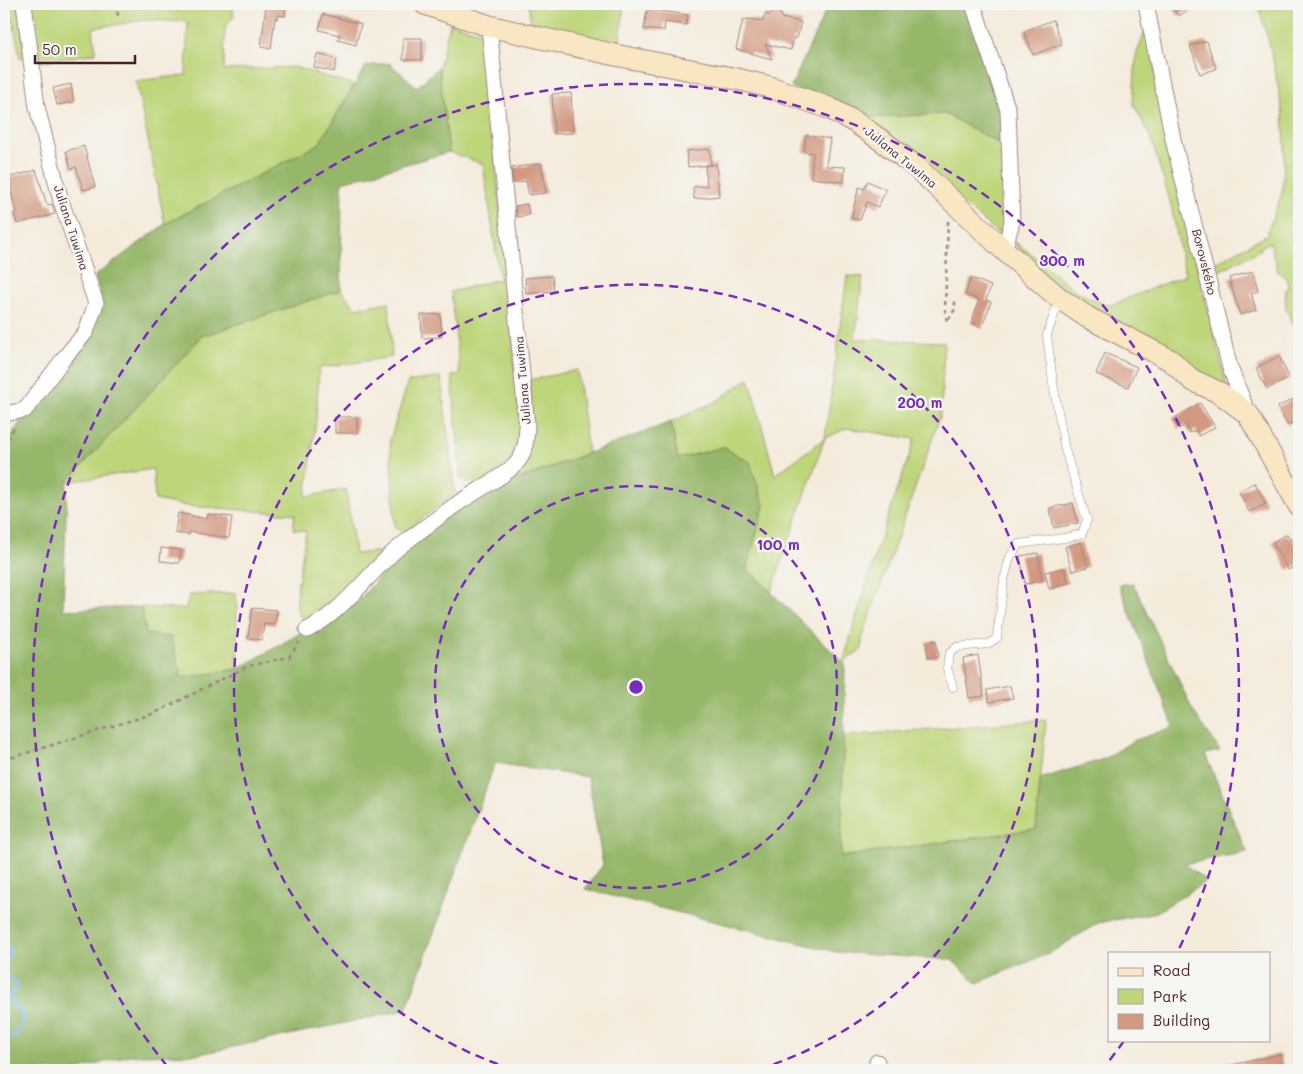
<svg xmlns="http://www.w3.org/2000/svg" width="1303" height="1074" font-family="Mali,sans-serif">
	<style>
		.green { fill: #bed67a; stroke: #847a52 }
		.forest { fill: #96b76a; stroke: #706b4a }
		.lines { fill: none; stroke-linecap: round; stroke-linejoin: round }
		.stream { stroke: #7ab5ec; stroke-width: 4 }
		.building { fill: #d29980 }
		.lane-casing { stroke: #9f8583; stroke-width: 9 }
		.street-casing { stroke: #9f8583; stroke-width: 17 }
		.secondary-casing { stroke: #9f8583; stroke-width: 23 }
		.path { stroke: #9f8583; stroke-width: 2.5; stroke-dasharray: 4 4; stroke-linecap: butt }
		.lane { stroke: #fff; stroke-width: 8 }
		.street { stroke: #fff; stroke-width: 15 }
		.secondary { stroke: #f9e7c3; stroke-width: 21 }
		.ring { fill: none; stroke: #7b2cbf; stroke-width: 2.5; stroke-dasharray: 9 6 }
		.labels { text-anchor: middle; stroke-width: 5; stroke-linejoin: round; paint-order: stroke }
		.street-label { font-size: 12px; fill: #4a1f2b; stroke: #f6f6f2 }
		.centre { fill: #7b2cbf; stroke: #f6f6f2; stroke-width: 2.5 }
		.ring-label { font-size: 15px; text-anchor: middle; font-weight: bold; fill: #7b2cbf; stroke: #f6f6f2; stroke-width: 5; stroke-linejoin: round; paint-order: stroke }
	</style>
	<rect width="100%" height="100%" fill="#f6f6f2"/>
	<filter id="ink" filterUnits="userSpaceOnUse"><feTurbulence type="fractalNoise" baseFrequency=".02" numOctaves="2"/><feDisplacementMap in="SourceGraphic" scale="10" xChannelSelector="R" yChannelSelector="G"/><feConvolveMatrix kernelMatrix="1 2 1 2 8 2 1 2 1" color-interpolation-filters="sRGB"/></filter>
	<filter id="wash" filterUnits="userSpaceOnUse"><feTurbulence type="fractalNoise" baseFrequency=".0096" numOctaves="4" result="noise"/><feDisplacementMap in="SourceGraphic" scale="20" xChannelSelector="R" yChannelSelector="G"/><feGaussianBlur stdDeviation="1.12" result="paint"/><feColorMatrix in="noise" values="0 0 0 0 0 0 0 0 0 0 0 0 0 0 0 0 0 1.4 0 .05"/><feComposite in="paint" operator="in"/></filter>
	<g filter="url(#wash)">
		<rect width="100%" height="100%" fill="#f4ebdb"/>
		<g class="green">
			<polygon points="10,4 18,4 25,58 20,58"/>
			<polygon points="29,4 232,4 234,16 225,27 224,70 294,67 354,85 319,144 165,224 136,81 186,75 188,22 146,20 93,28 96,53 37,63"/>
			<polygon points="528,4 624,4 620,44 532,29"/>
			<path d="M1260,4H1299V328L1295,330L1286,308L1285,290L1288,287C1288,278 1285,276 1278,272L1270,242L1259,248L1260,250L1215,273L1226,319L1211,265L1268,234V230L1282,193L1285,145L1283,115L1272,53L1260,12Z"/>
			<polygon points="450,23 484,33 521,435 516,458 483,482 465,483 461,478 452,376 460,374 451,292 500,279 483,164 449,152 439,67"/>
			<polygon points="1146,29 1195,257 1229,395 1218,383 1168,351 1097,315 1032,264 1013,241 1030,253 1077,292 1109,306 1185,275 1171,205 1151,138 1133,103 1136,56"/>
			<polygon points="945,114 1004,146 1007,222 999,234 862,118"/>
			<polygon points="847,276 863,277 855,339 944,342 941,414 862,639 862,649 843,662 877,549 915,439 847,428 825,438 771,592 747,569 764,505 723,447 678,459 671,422 717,401 749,378 775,475 825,438"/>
			<polygon points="341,290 356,308 389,302 392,357 319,368 316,420 306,497 346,489 355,554 383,551 345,598 316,624 303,622 297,610 297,590 306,531 293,529 295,514 187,506 155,500 153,469 67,482 202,336"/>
			<polygon points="577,370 588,453 490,490 533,435 530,380"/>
			<polygon points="441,377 455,494 404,532 395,528 390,440 408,382"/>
			<polygon points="236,593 238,669 182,678 171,638 146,634 141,607 185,609 190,595"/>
			<polygon points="1046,720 1036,829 840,857 843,736"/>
		</g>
		<g class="forest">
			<polygon points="813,4 964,4 1002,116 1004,146 945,114 862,118 791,87 827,8"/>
			<polygon points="389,63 417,87 439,67 449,152 342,182 341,290 202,336 67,482 63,610 141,607 146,634 171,637 182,678 238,669 361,598 407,545 470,498 671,422 678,459 723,447 750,462 764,505 747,569 845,664 841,857 1036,829 1040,779 1104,759 1133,741 1174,727 1119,585 1133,583 1192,709 1220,751 1205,754 1247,852 1184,864 1207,881 1157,912 1098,923 1050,953 977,983 952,960 836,952 585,889 603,865 588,777 495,763 406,1010 200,1054 129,1055 77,1070 4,1070 4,445 86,332 103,305 95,276 165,224 319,144 366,66"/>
		</g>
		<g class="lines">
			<g class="stream">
				<polyline points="4,945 7,946 9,951 4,969"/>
				<path d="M4,971V976L17,983L16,988L10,995C11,1015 36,1010 15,1036L4,1035"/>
			</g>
		</g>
		<g id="blocks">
			<g class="building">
				<polygon points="266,4 286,4 285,16 278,15 278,19 275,18 271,49 261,47"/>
				<polygon points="1171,4 1199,4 1178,16"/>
				<polygon points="647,9 688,15 686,25 665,22 664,31 644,29"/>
				<polygon points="777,11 781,14 782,18 801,22 797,38 794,37 791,50 765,44 772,59 736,49 743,20 749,19 763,21 765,14 770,15 772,12"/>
				<polygon points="323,14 361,24 356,45 338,40 340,35 319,30"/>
				<polygon points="1053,20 1062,44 1033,55 1024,31"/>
				<rect x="403" y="38" width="19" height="22"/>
				<polygon points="1207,41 1216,69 1200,74 1190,46"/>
				<polygon points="317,54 337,59 334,72 314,67"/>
				<polygon points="71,84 74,102 57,105 53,88"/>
				<polygon points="571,93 573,133 554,134 552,94"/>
				<polygon points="806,135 830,139 826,166 845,167 844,182 811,178 813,153 804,152"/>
				<polygon points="84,146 95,187 83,190 76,167 71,169 66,151"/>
				<polygon points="710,149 711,165 688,167 686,151"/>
				<polygon points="541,163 546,193 529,195 526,181 513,183 512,168"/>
				<polygon points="716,164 719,196 694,199 693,187 707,186 705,166"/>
				<polygon points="36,170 47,205 52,204 55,214 17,224 14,213 17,212 7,178"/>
				<polygon points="868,181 886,190 878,207 867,202 860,220 851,218 859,187 864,189"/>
				<polygon points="527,204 529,215 517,217 515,206"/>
				<polygon points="1253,271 1258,291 1251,293 1256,310 1240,315 1229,278"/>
				<polygon points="552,276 554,291 526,294 525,278"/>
				<polygon points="971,278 991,286 986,300 991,302 982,327 971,323 979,300 965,295"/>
				<polygon points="440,314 442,337 422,338 421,315"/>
				<polygon points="1105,353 1137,367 1128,387 1096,374"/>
				<polygon points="1279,356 1288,375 1288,379 1267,389 1256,368"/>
				<polygon points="1299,396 1299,419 1287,425 1278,407"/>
				<polygon points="1200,403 1215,427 1199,436 1196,430 1190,433 1185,425 1179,429 1173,419"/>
				<rect x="335" y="417" width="22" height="16"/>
				<polygon points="1255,483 1266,504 1249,512 1239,491"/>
				<polygon points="1073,503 1078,523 1054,528 1050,508"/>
				<polygon points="178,513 207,519 208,514 232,517 229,538 189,532 189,535 175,533"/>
				<polygon points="1287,534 1290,540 1292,538 1299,550 1299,564 1288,570 1272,542"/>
				<polygon points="1081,542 1088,567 1072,571 1065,547"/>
				<polygon points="161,548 181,550 179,563 160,561"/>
				<polygon points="1038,553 1042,581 1025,584 1020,556"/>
				<polygon points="1064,568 1068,583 1049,589 1045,572"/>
				<polygon points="252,608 277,610 275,625 264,624 262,640 248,638"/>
				<polygon points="936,640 938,657 928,658 926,642"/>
				<polygon points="978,655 984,696 969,698 963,658"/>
				<polygon points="1010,686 1013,698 989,702 987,690"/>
				<polygon points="1280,1054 1284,1070 1228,1070 1227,1066"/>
			</g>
		</g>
	</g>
	<g filter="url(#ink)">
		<use href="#blocks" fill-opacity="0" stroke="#9f8583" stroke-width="1"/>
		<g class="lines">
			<defs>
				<polyline id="lane" points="953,687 947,668 949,654 957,647 988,644 997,638 1004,580 1010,557 1019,544 1064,538 1082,534 1087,520 1065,450 1053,383 1047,335 1059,300"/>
				<g id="street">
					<polyline points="973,4 1008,110 1012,222 1004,250"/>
					<polyline points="1146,4 1174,144 1230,368 1248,413"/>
					<polyline points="4,414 25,410 64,358 86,332 96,303 61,201 37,107 24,4"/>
					<path d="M307,630C344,611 366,576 397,549C415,534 435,520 454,506C470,494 510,474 519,460C526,450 526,438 527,427L489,26"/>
					<polyline points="877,1062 878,1070"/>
				</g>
				<polyline id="secondary" points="425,4 489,26 615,55 737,79 770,87 829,108 855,122 885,143 915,166 1004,250 1059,298 1087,317 1170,360 1192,380 1220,393 1248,414 1299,506"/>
			</defs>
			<use href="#lane" class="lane-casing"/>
			<use href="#street" class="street-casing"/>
			<use href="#secondary" class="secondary-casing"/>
			<g class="path">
				<polyline points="115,4 119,19"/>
				<polyline points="948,221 945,310 947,322 955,309 955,300"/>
				<polyline points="4,446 15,426"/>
				<polyline points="4,760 155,713 248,666 289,657 299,642"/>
			</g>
			<use href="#lane" class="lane"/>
			<use href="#street" class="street"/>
			<use href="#secondary" class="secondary"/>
		</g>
	</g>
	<g class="ring">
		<circle cx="636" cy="687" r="201"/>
		<path d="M512 1069A402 402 0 1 1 760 1069"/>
		<path d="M1124 1041A603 603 0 0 1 1105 1066M167 1066A603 603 0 1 1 1178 951"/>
	</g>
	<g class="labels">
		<g class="street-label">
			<text transform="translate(901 158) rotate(39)" y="4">Juliana Tuwima</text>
			<text transform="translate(71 228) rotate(72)" y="4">Juliana Tuwima</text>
			<text transform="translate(1204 262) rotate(76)" y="4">Borovského</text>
			<text transform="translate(523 380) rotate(-95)" y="4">Juliana Tuwima</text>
		</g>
	</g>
	<circle cx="636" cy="687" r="8" class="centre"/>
	<g class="ring-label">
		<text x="1062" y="266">300 m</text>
		<text x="920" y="408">200 m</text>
		<text x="778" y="550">100 m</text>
	</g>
	<rect width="1303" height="1074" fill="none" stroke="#f6f6f2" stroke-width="20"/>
	<rect x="1108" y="952" width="162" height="90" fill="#f6f6f2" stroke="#b1a0a2"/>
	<rect x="1118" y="968" width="25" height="8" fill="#f9e7c3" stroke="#b1a0a2"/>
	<text x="1153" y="976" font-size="15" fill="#4a1f2b">Road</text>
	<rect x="1118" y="989" width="25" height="15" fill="#bed67a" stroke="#b1a0a2"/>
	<text x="1153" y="1002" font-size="15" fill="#4a1f2b">Park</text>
	<rect x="1118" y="1014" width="25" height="15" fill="#d29980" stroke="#b1a0a2"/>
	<text x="1153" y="1026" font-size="15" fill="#4a1f2b">Building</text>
	<path d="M35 55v8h100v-8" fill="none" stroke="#4a1f2b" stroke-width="2.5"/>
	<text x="42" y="55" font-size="15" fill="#4a1f2b" stroke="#f6f6f2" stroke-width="4" paint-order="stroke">50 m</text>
</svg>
